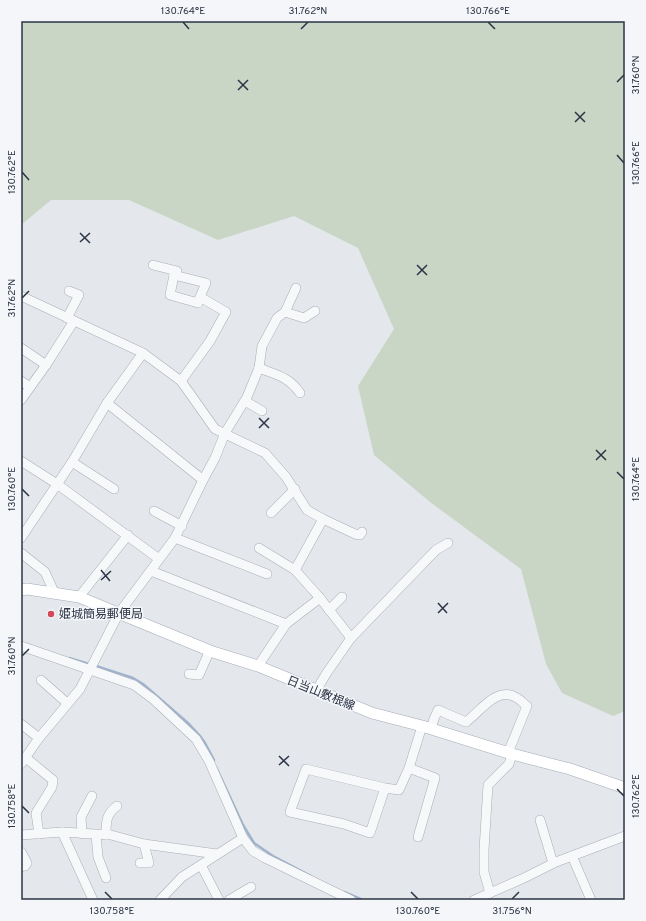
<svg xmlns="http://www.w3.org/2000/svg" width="646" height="921" font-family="Overpass,'Noto Sans JP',sans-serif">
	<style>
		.green { fill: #c9d6c5 }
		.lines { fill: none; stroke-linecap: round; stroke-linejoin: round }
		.stream { stroke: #9fb4cc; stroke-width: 2.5 }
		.minor-casing { stroke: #a9aeb7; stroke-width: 10 }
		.major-casing { stroke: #a3abb8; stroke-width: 12 }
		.minor { stroke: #f7f8fa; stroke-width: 9 }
		.major { stroke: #fff; stroke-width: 11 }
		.ticks { fill: none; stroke: #2b3445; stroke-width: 1.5 }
		.poi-dot { fill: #d1495b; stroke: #f4f6f9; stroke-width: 1.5 }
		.labels { text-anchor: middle; stroke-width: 3; stroke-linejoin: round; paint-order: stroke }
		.poi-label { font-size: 12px; fill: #2b3445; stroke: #f4f6f9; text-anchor: start }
		.street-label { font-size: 12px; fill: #2b3445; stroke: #f4f6f9 }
		.neatline { fill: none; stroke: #2b3445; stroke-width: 1.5 }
		.ticks-label { font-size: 10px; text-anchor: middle; fill: #2b3445 }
	</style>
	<rect width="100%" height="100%" fill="#e4e7ec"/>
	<polygon class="green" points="21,21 625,21 625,711 613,716 562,693 546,664 521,569 430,502 374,455 358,386 394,329 358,248 294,216 218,240 129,200 51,200 21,225"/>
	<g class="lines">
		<g class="stream">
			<polyline points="69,658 89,664"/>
			<polyline points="96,666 133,678 143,684 189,724 200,736 205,743 214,760"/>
			<polyline points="216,767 243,825 254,843 273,856 311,876"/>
			<polyline points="344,892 363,900"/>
		</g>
		<defs>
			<g id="minor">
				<polyline points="153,265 177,271 174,275"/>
				<polyline points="21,296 143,353 181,381 215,429 265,453 286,477 307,510 323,519 295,570 320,598 351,638"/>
				<polyline points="285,312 296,288"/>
				<polyline points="67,318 79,295 69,291"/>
				<polyline points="21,348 46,365"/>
				<path d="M259,368C277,375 289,377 300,393"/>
				<polyline points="21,381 30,387"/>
				<polyline points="181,381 210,341 226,312 200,297 206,283 174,275 170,295 198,303 200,297"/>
				<polyline points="21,400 46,365 74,321"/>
				<polyline points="245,401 262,411"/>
				<polyline points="107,403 203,480"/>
				<polyline points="21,461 57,484 159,559"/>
				<polyline points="72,462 114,489"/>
				<polyline points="154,511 182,526"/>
				<polyline points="271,513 295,489"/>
				<polyline points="323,519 355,534 360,535 362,532"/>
				<polyline points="21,538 72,462 107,403 143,353"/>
				<polyline points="175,538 267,574"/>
				<polyline points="259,548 295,570"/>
				<polyline points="21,553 45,572 55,594"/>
				<polyline points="151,571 286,624"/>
				<polyline points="79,597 128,535"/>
				<polyline points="329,610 342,597"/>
				<polyline points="21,646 134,685 153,699 196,739 209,761 243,838 253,851 265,858 351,900"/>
				<polyline points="258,666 286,624 320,598"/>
				<polyline points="189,674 199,675 210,650"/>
				<polyline points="41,680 67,703"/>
				<polyline points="316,691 326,674 351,638 436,550 448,543"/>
				<polyline points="21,724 39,738"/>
				<path d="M431,729L434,719L438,710L466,722C480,712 497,685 517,698C521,700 524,704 527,706L508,753"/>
				<polyline points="26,758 53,780 52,787 36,813 39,834"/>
				<polyline points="21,764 39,738 80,689 119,613 175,538 203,480 215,458 225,433 247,397 259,368 262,346 277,318 285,312 304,318 315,311"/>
				<polyline points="409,768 435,778 418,837"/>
				<polyline points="385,788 370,833 344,824 290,812 306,769 385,788 399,790 409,768 422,726"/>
				<polyline points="540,820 553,863"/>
				<polyline points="62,832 93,900"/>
				<polyline points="82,834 81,817 92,796"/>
				<polyline points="21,835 62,832 111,835 144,844 217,854"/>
				<polyline points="96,835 98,857 106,878"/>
				<path d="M106,835C106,822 106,814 117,806"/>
				<polyline points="21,852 27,863 25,866 21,867"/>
				<polyline points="572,856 591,900"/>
				<polyline points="140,863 149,863 144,844"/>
				<polyline points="201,865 219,900"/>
				<polyline points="490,893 484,872 484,850 488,785 509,764 512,754"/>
				<polyline points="160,900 182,877 243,838"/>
				<polyline points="229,900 251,887"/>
				<polyline points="474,900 524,878 556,862 625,836"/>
			</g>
			<polyline id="major" points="21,590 27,589 79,597 213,652 258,666 372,713 422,726 512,754 570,769 625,788"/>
		</defs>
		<use href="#minor" class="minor-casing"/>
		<use href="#major" class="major-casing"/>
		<use href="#minor" class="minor"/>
		<use href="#major" class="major"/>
	</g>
	<path class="ticks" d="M183,22L189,29M488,22L495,29M301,29L308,22M238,80L248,90M617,82L624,75M238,90L248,80M575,112L585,122M575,122L585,112M617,155L624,163M22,172L29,180M80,233L90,243M80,242L90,233M417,265L427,275M417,275L427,265M22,298L29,291M259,418L269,428M259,428L269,418M596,450L606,460M596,460L606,450M617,472L624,479M22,489L29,496M101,570L110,581M101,580L111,571M438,603L447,613M438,613L448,603M22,656L29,649M279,756L289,766M279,765L289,756M617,789L624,796M22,806L29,813M105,892L112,899M411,892L418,899M512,899L519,892"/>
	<circle class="poi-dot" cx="51" cy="614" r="4"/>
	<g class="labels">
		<g class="poi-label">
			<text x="59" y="618">姫城簡易郵便局</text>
		</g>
		<g class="street-label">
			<text transform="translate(321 693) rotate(22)" y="4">日当山敷根線</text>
		</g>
	</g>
	<rect width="646" height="921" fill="none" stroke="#f4f6f9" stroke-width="44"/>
	<rect x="22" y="22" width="602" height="877" class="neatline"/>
	<g class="ticks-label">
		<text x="183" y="14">130.764°E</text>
		<text x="308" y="14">31.762°N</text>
		<text x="488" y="14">130.766°E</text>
		<text transform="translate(635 75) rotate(-90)" y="4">31.760°N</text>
		<text transform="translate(635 163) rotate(-90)" y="4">130.766°E</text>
		<text transform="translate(11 172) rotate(-90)" y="4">130.762°E</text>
		<text transform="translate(11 298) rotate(-90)" y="4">31.762°N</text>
		<text transform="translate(635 479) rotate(-90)" y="4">130.764°E</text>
		<text transform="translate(11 489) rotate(-90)" y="4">130.760°E</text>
		<text transform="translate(11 656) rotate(-90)" y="4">31.760°N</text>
		<text transform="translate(635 796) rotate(-90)" y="4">130.762°E</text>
		<text transform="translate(11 806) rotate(-90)" y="4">130.758°E</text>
		<text x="112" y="914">130.758°E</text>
		<text x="418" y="914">130.760°E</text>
		<text x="512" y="914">31.756°N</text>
	</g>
</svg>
